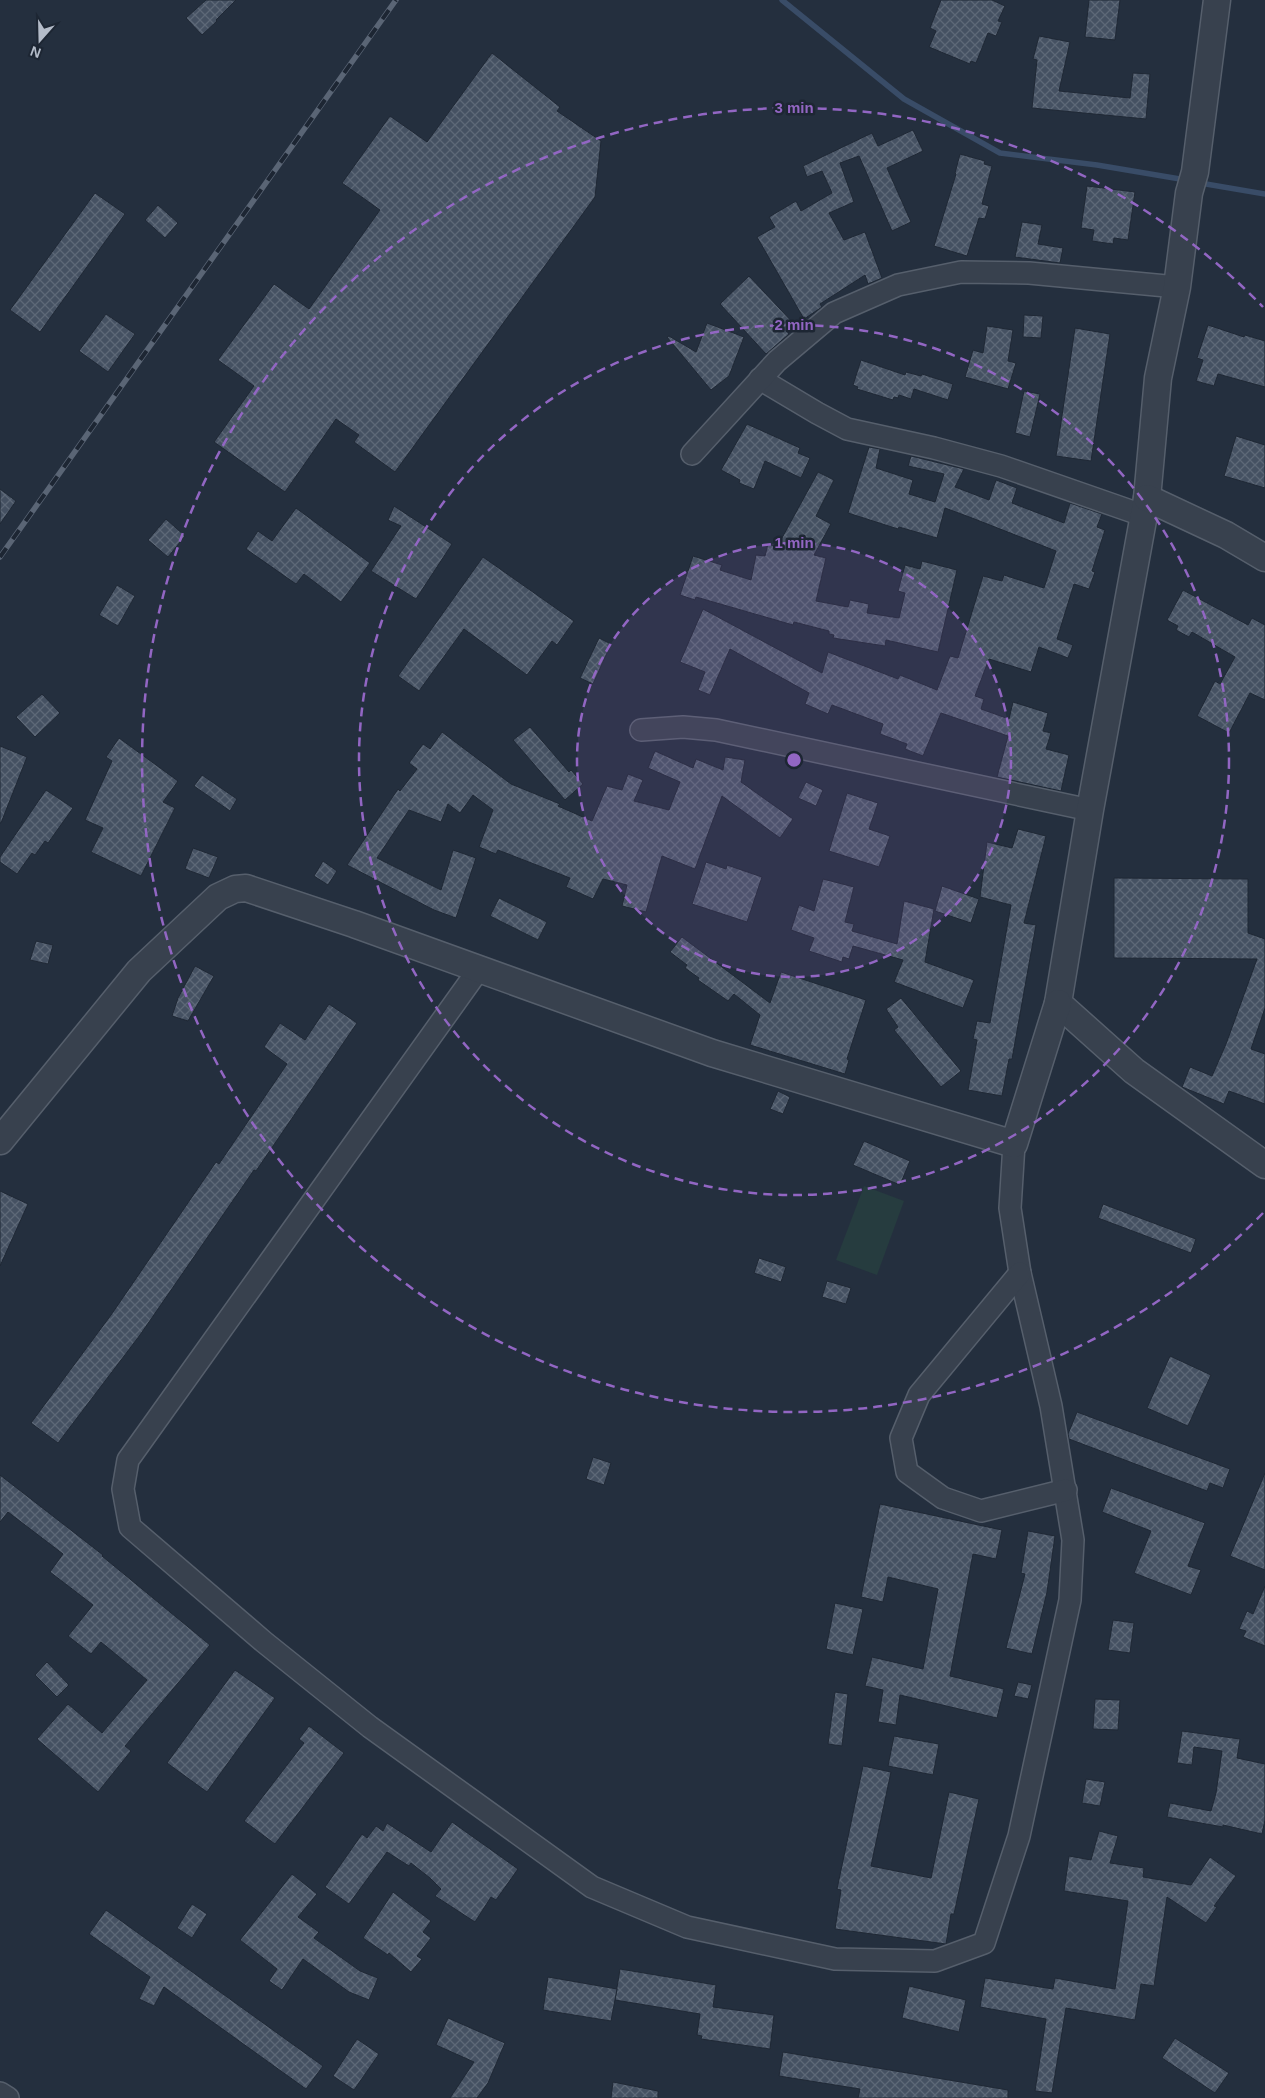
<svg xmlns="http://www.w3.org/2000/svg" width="1265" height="2098" font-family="Helvetica,sans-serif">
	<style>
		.pitch { fill: #263c3f }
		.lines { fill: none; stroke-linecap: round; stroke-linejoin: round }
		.stream { stroke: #394c67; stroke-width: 5.5 }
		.building { fill: url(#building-cross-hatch); stroke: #1f2835 }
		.minor-casing { stroke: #565f6c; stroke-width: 24 }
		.tertiary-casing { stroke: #565f6c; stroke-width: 29 }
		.minor { stroke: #38414e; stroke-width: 21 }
		.tertiary { stroke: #38414e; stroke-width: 26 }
		.rail-casing { stroke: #5a6575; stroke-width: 5.5 }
		.rail { stroke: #1d2633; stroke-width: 4; stroke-dasharray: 11; stroke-linecap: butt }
		.ring { fill: none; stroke: #9266c3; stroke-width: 2.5; stroke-dasharray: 9 6 }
		.centre { fill: #9266c3; stroke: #1d2633; stroke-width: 2.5 }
		.ring-label { font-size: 15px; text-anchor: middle; font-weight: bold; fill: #9266c3; stroke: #1d2633; stroke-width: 5; stroke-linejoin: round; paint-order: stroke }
	</style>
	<defs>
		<pattern id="building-cross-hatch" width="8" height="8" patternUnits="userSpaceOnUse" patternTransform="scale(1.25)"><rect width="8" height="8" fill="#455162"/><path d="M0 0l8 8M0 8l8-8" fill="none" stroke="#5d6877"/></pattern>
	</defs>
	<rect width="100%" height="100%" fill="#242f3e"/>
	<polygon class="pitch" points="864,1186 904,1201 877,1275 836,1260"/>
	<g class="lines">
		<g class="stream">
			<polyline points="782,0 904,99 1000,153 1097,165 1186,180"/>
			<polyline points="1200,183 1265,194"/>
		</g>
	</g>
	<g class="building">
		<polygon points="206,0 236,0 216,20 217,21 202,35 186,18"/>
		<polygon points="941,0 992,0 1005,6 998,21 1002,22 996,36 988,33 976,63 971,61 970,64 929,47 936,31 930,28"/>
		<polygon points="1089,0 1120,0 1115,40 1085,37"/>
		<polygon points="1039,36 1070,42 1059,91 1130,98 1133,73 1150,74 1146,119 1032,108 1037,60 1033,59"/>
		<polygon points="492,53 560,107 557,111 601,141 595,197 395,472 354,442 359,435 336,419 285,492 214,442 254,386 218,360 274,284 309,309 380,210 342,183 390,116 427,142"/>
		<polygon points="913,130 923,151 887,168 911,222 892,231 859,156 840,163 854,202 829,213 844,240 865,232 882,278 868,284 865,275 820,304 822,307 804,319 757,237 775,227 769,217 796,201 801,211 832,193 822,171 807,177 803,166 872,133 878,146"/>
		<polygon points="960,154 985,161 984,164 992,166 982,204 989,206 985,219 979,218 967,256 934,246 956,174 955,173"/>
		<polygon points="1087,186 1135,192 1128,240 1114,238 1113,244 1092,241 1094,230 1081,228"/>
		<polygon points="95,193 125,214 40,332 10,310"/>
		<polygon points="158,205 178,223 165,238 145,220"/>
		<polygon points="1022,222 1042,225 1038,244 1063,248 1060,263 1015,257"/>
		<polygon points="749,276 795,325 786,330 789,334 766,354 720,304"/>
		<polygon points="106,314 135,334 108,372 79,351"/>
		<polygon points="1024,315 1043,316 1041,338 1023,337"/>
		<polygon points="707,323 744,337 729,376 711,390 667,337 669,336 696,352"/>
		<polygon points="1208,325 1244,337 1245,335 1265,341 1265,387 1218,374 1214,386 1196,381 1203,360 1197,358"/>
		<polygon points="987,326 1013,330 1008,361 1016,363 1008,389 965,377 973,350 983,353"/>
		<polygon points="1075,328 1110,334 1091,461 1056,456"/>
		<polygon points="861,360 905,375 906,372 921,376 922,374 953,384 948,400 914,389 911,399 899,395 898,398 894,397 893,400 857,389 858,387 853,385"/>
		<polygon points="1024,391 1040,394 1030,437 1015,433"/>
		<polygon points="747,424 800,448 798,453 810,458 801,478 765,461 754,489 739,483 740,480 721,470"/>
		<polygon points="1236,436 1265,445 1265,488 1224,476"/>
		<polygon points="869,447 880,449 876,468 913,480 909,494 935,502 944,474 908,466 911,456 964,469 955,487 989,500 996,480 1017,488 1012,503 1064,523 1070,503 1102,514 1097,527 1105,530 1092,571 1095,572 1089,589 1074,584 1057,639 1073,645 1068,658 1039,647 1031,672 989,659 975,696 984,699 981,709 1009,719 1013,702 1048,713 1043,731 1051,733 1046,749 1069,755 1061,791 997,777 1008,736 941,713 923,756 905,749 907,744 880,734 883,724 832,705 828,714 805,704 809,693 730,649 710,695 698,690 705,672 680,662 703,609 822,673 828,652 898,679 900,675 937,690 950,656 958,658 983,576 1002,581 1004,575 1044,588 1056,551 972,518 945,508 937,538 899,527 898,529 848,513"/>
		<polygon points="818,472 834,480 816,516 831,524 814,555 826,558 816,601 848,607 850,600 869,604 867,613 899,618 905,593 898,591 905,565 920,569 922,561 957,570 938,652 886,640 885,646 833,638 834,635 829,634 829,631 794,622 793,625 696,597 695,600 680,595 693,556 722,565 720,570 751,580 756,555 765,556 768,544 777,547"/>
		<polygon points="0,489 16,501 0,524"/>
		<polygon points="394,506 452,544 416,599 371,571 401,526 388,520"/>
		<polygon points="296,508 370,563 341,602 304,574 296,584 246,549 258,531 272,541"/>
		<polygon points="166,519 185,536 168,557 148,540"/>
		<polygon points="483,557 574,621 557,645 552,641 527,675 464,629 419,691 398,676"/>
		<polygon points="117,585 135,596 118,626 99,615"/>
		<polygon points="1183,590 1248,625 1252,618 1265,625 1265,700 1250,693 1229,733 1197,716 1215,681 1220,684 1235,657 1192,632 1189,637 1176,630 1178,626 1167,620"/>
		<polygon points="599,638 611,644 593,684 580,678"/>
		<polygon points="42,694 60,713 35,737 16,717"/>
		<polygon points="530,727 569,772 571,770 583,784 565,800 513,740"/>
		<polygon points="442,732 511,784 560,804 558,806 592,821 607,786 622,790 628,774 643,780 634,801 669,810 680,782 648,768 655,751 693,768 696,759 723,770 725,757 745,760 741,782 793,819 780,838 722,796 695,869 662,856 646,912 622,906 627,885 603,879 593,899 566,887 570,878 498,850 496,854 479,847 493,810 473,795 460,813 448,804 441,822 409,810 377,858 441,890 453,850 476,858 456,918 434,910 347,865 398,789 400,791 417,769 409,763 423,744 430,749"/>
		<polygon points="119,738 178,781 163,802 175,808 141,876 91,852 103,828 85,820 112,761 106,757"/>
		<polygon points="0,746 27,757 1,823 0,823"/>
		<polygon points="202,775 237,799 230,811 194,786"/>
		<polygon points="806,782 823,790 816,806 798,798"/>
		<polygon points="46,790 73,808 48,843 45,841 35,855 32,853 17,874 0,862 0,857"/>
		<polygon points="847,793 878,803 869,829 890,836 879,867 829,851"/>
		<polygon points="1018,829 1046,836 1024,923 1036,925 1012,1059 1009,1059 1002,1096 968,1090 977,1040 973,1039 977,1021 990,1023 1011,905 980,897 987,842 1012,848"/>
		<polygon points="193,848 218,857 209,878 185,869"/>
		<polygon points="323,861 337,871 328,885 314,876"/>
		<polygon points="706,862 726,869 727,865 762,877 747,922 692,904"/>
		<polygon points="1114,878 1248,879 1248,933 1265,939 1265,1008 1251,1049 1265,1054 1265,1104 1229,1091 1224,1104 1182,1087 1190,1067 1212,1076 1226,1044 1257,959 1114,958"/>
		<polygon points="823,879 854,887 845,922 854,924 852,931 897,944 904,901 934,909 925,962 974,980 963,1008 894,982 903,960 853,946 849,959 843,957 842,962 809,951 814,938 791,930 799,905 814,911"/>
		<polygon points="942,886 979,899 971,923 935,911"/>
		<polygon points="499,898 547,922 538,940 490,916"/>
		<polygon points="682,937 770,1003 781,972 866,1000 847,1059 849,1060 845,1074 750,1045 760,1015 734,994 728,1001 698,980 699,978 685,968 687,965 670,952"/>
		<polygon points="36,941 53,945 48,964 30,960"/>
		<polygon points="195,966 214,976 188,1021 172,1016 178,998"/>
		<polygon points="901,998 961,1071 941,1087 894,1030 898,1027 886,1009"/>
		<polygon points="329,1004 357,1023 256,1171 254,1170 140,1335 58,1443 31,1423 111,1315 216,1162 219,1164 287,1064 264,1047 280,1023 305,1040"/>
		<polygon points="778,1091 790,1097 783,1114 770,1109"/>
		<polygon points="864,1141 910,1161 900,1185 853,1165"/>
		<polygon points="0,1191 28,1204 0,1266"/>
		<polygon points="1103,1204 1196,1239 1191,1253 1098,1218"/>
		<polygon points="759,1258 786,1267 781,1282 754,1273"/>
		<polygon points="827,1281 851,1288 846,1304 822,1297"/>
		<polygon points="1170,1356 1211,1375 1188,1426 1147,1408"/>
		<polygon points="1077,1412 1230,1469 1223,1488 1210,1483 1207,1491 1069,1439 1068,1434"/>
		<polygon points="593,1457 611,1463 604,1485 586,1479"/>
		<polygon points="1265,1473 1265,1570 1230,1556"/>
		<polygon points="0,1475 103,1555 102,1556 210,1645 125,1746 131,1751 98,1792 37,1739 68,1704 102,1733 147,1680 101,1642 91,1654 68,1636 93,1605 50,1572 63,1554 8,1512 0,1522"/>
		<polygon points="1111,1488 1205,1523 1188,1566 1201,1570 1191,1595 1134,1573 1151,1531 1102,1512"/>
		<polygon points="880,1504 1002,1530 996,1559 973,1554 950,1676 1004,1689 997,1718 900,1695 896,1725 878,1722 883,1690 865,1686 872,1657 923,1669 938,1589 888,1577 883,1602 861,1597"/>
		<polygon points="1028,1531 1055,1536 1047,1592 1032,1654 1006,1648 1025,1574 1021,1573"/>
		<polygon points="1265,1586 1265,1646 1243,1637 1246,1631 1239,1629 1247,1611 1253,1614"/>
		<polygon points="835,1603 863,1609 853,1655 826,1649"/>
		<polygon points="1113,1620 1134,1623 1130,1653 1108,1650"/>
		<polygon points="47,1662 69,1685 57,1697 35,1675"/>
		<polygon points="235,1670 275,1698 207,1792 167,1763"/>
		<polygon points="1018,1682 1032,1685 1028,1699 1014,1696"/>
		<polygon points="835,1692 848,1694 842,1746 828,1744"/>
		<polygon points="1095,1699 1120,1700 1118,1730 1093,1729"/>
		<polygon points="309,1726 344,1753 275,1844 244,1821 304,1743 299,1739"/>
		<polygon points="1182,1731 1240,1739 1237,1758 1265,1764 1265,1820 1262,1834 1223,1825 1223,1827 1167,1817 1170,1803 1211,1811 1216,1793 1222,1751 1194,1747 1192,1765 1177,1763"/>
		<polygon points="894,1736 939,1744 933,1775 888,1766"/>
		<polygon points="863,1766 891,1772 871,1866 931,1878 949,1792 979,1799 954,1914 951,1914 946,1944 835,1929 841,1890 837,1889"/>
		<polygon points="1086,1779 1105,1782 1100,1806 1082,1803"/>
		<polygon points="452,1822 518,1869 496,1900 491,1897 475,1922 435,1896 441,1889 430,1878 411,1863 409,1866 387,1852 349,1904 325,1887 362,1834 367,1838 376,1826 383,1831 387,1823 431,1852"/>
		<polygon points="1099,1831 1118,1836 1110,1863 1144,1868 1143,1877 1191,1885 1210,1857 1236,1876 1214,1906 1217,1907 1206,1923 1167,1897 1154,1986 1141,1984 1135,2020 1066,2008 1052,2093 1035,2091 1046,2019 980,2007 985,1978 1053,1989 1055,1978 1115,1989 1128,1901 1064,1891 1069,1856 1091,1860"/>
		<polygon points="292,1874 317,1894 298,1917 319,1932 314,1938 360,1971 378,1978 369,2000 349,1992 303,1959 282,1990 269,1981 277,1969 240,1940"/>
		<polygon points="393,1892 431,1921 423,1932 431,1938 417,1956 422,1959 411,1972 389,1953 388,1955 363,1938"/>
		<polygon points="192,1904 207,1914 192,1938 177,1928"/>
		<polygon points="106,1910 323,2066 306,2089 164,1987 154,2006 139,1999 150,1977 89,1934"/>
		<polygon points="620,1969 716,1985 713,2007 774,2015 770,2049 701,2039 702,2036 697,2035 700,2014 615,2000"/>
		<polygon points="548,1977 617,1989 611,2021 543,2010"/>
		<polygon points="909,1986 966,2000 959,2032 902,2018"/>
		<polygon points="448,2018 505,2043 488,2083 477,2098 450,2098 474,2062 436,2045"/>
		<polygon points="1175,2038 1229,2073 1215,2093 1162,2058"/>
		<polygon points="357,2039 379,2054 354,2090 333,2076"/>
		<polygon points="783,2052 1008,2090 1008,2098 858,2098 860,2089 779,2076"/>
		<polygon points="613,2082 658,2091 658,2098 611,2098"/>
	</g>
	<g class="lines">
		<defs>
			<g id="minor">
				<polyline points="760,379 817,413 847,429 934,448 1001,466 1142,515"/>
				<polyline points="692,454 777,361 834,313 898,285 961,272 1029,273 1177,287"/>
				<polyline points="641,730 683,727 716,730 1090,810"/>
				<polyline points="479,969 128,1460 123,1489 130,1527 264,1642 370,1727 592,1887 687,1927 835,1959 935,1961 984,1943 1019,1836 1070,1600 1073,1540 1051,1406 1020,1273 1010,1208 1014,1144"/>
				<polyline points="1020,1273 919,1395 901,1438 907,1472 943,1498 981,1511 1066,1490"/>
				<polyline points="0,2093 8,2098"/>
			</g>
			<g id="tertiary">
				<polyline points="1217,0 1195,172 1189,193 1177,287 1158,378 1147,498 1090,810 1058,1003 1134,1071 1265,1165"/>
				<polyline points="1147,498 1226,535 1265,558"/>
				<polyline points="0,1141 139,971 218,897 235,889 246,888 354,924 712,1053 1014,1144 1058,1003"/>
			</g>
		</defs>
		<use href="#minor" class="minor-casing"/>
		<use href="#tertiary" class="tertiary-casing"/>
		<use href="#minor" class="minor"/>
		<use href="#tertiary" class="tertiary"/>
		<defs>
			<polyline id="rail" points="0,557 396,0"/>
		</defs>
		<use href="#rail" class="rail-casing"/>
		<use href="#rail" class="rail"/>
	</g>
	<circle cx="794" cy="760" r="217" fill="#9266c3" fill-opacity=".12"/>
	<g class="ring">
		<circle cx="794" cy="760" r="217"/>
		<circle cx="794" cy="760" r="435"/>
		<path d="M1263 1213A652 652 0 1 1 1263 307"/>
	</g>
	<circle cx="794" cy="760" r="8" class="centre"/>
	<g class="ring-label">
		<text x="794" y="113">3 min</text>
		<text x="794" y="330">2 min</text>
		<text x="794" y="548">1 min</text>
	</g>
	<g transform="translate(40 40) rotate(200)" stroke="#1d2633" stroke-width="4" paint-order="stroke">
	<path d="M0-4L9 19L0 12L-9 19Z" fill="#b4bcc9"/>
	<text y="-8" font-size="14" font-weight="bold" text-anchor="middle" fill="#b4bcc9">N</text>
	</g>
</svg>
